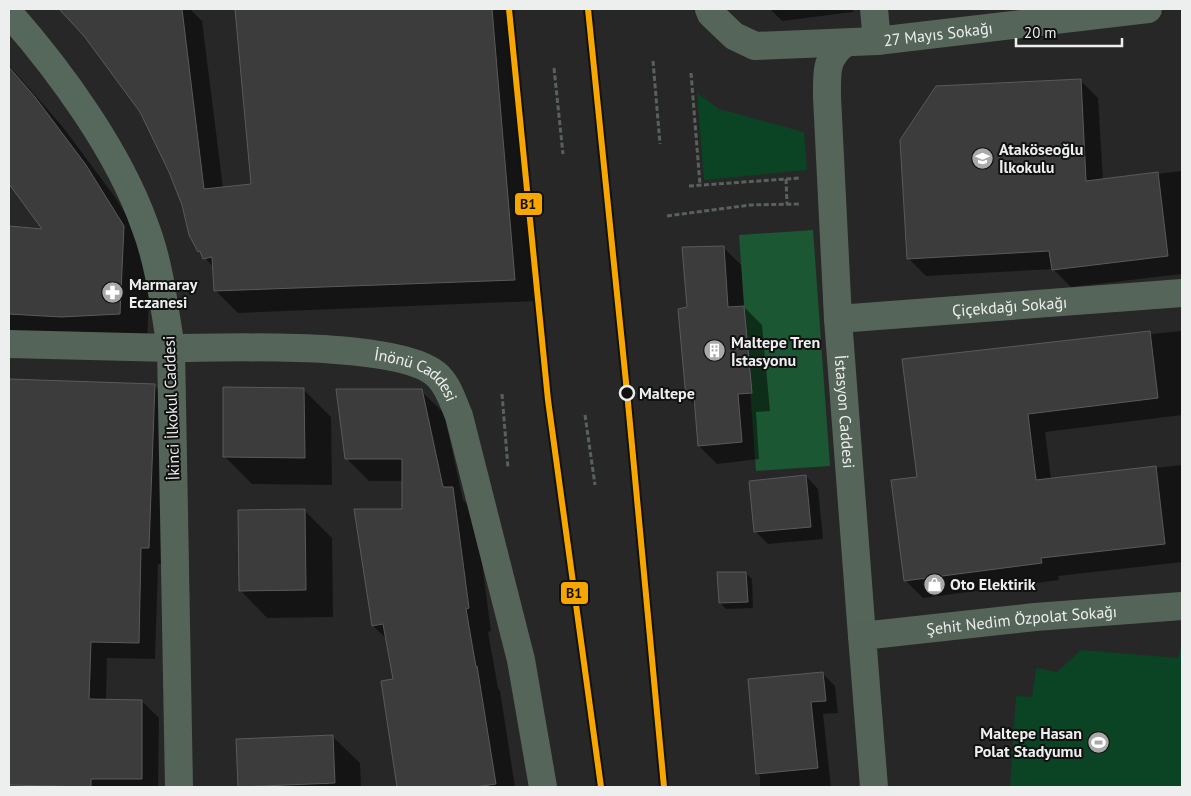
<svg xmlns="http://www.w3.org/2000/svg" width="1191" height="796" font-family="'PT Sans',sans-serif">
	<style>
		.green { fill: #0a4424 }
		.forest { fill: #1b5732 }
		.shadow { fill: #0007 }
		.building { fill: #3c3c3c; stroke: #5a5a5a }
		.lines { fill: none; stroke-linecap: round; stroke-linejoin: round }
		.path { stroke: #58625b; stroke-width: 3; stroke-dasharray: 5 2.5; stroke-linecap: butt }
		.street { stroke: #55655a; stroke-width: 28 }
		.secondary { stroke: #56675b; stroke-width: 28 }
		.primary { stroke: #546459; stroke-width: 28 }
		.rail-1-casing { stroke: #101110; stroke-width: 10 }
		.rail-1 { stroke: #f7a600; stroke-width: 6 }
		.stop-dot { fill: #101110; stroke: #edefee; stroke-width: 2.5 }
		.labels { text-anchor: middle; stroke-width: 4; stroke-linejoin: round; paint-order: stroke }
		.street-label { font-size: 16px; fill: #edefee; stroke: #101110 }
		.poi-label { font-size: 16px; font-weight: bold; fill: #edefee; stroke: #101110; text-anchor: start }
		.stop-label { font-size: 16px; font-weight: bold; fill: #edefee; stroke: #101110; text-anchor: start }
		.line-badge { stroke: #101110; stroke-width: 2 }
		.pale-badge-label { font-size: 14px; text-anchor: middle; font-weight: bold; fill: #111 }
	</style>
	<rect width="100%" height="100%" fill="#272727"/>
	<g class="green">
		<polygon points="697,93 719,109 804,132 807,170 704,180"/>
		<polygon points="1182,642 1182,787 1010,787 1016,696 1032,697 1036,668 1057,672 1081,650 1178,658"/>
	</g>
	<polygon class="forest" points="813,230 830,466 756,471 739,235"/>
	<g class="shadow">
		<polygon points="81,9 190,9 202,21 223,188 252,185 237,9 511,9 537,301 238,313 216,291 214,268 199,251 170,171 142,111 85,35 62,11"/>
		<polygon points="770,9 853,9 853,12 782,21"/>
		<polygon points="9,65 62,126 115,197 151,254 147,341 9,338 9,228 45,230 9,182"/>
		<polygon points="1080,80 1098,98 1103,180 1182,171 1182,274 1071,287 1053,269 926,276 908,258"/>
		<polygon points="723,247 741,265 744,307 762,325 770,411 756,412 759,459 717,464 699,446 696,406 687,397 688,308"/>
		<polygon points="1182,331 1182,415 1045,432 1051,479 1182,465 1182,562 1058,576 1059,580 923,598 905,580 918,478 1149,332 1151,334"/>
		<polygon points="9,380 154,385 171,402 166,564 158,564 155,659 107,658 106,701 142,701 159,718 158,787 9,787"/>
		<polygon points="303,389 331,417 332,485 252,484 224,456"/>
		<polygon points="421,391 444,413 463,500 475,511 491,631 488,632 498,688 500,691 515,787 398,787 382,682 395,680 388,640 373,626 355,511 403,510 403,481 369,481 346,458"/>
		<polygon points="806,476 818,489 823,539 768,544 756,532"/>
		<polygon points="305,511 332,538 333,617 267,618 240,590"/>
		<polygon points="746,573 752,579 753,608 726,609 720,603"/>
		<polygon points="823,674 835,686 838,713 823,714 831,787 760,787 760,776 757,774"/>
		<polygon points="332,736 360,763 361,787 239,786"/>
	</g>
	<g class="building">
		<polygon points="59,9 182,9 204,189 251,184 235,9 492,9 515,280 214,291 212,257 203,259 200,251 198,252 189,235 182,205 169,172 140,112 84,36"/>
		<polygon points="9,67 35,97 86,165 124,226 120,314 61,317 9,314 9,226 42,229 9,184"/>
		<polygon points="1081,79 1086,181 1158,172 1168,256 1052,270 1049,251 907,259 900,140 936,86"/>
		<polygon points="724,246 728,307 744,306 752,393 738,394 742,442 698,446 694,397 686,398 678,309 687,307 682,247"/>
		<polygon points="1150,331 1158,398 1028,414 1036,480 1156,466 1165,544 1041,558 1042,563 904,581 891,480 917,477 902,359"/>
		<polygon points="9,379 155,384 149,548 141,548 139,643 91,642 89,699 142,700 142,779 91,779 91,787 9,785"/>
		<polygon points="223,387 304,388 305,458 223,457"/>
		<polygon points="336,389 422,389 443,487 453,487 469,608 466,609 476,667 477,666 496,784 475,787 397,787 381,681 393,679 383,624 372,626 354,509 402,509 402,459 345,459"/>
		<polygon points="806,475 811,527 754,532 749,481"/>
		<polygon points="305,509 306,590 239,591 238,510"/>
		<polygon points="717,572 746,572 748,602 719,603"/>
		<polygon points="823,672 826,701 811,702 818,768 756,774 748,679"/>
		<polygon points="333,735 335,783 238,787 236,739"/>
	</g>
	<g class="lines">
		<g class="path">
			<polyline points="653,61 660,144"/>
			<polyline points="554,68 563,154"/>
			<polyline points="691,73 700,185"/>
			<polyline points="786,179 787,204"/>
			<polyline points="689,186 800,178"/>
			<polyline points="667,216 750,205 800,204"/>
			<polyline points="502,394 508,468"/>
			<polyline points="585,415 595,485"/>
		</g>
		<g class="street">
			<path id="s1" d="M709,9L711,14L734,36L755,46L877,41L1148,9"/>
			<polyline points="874,9 877,41"/>
			<path id="s2" d="M845,43C825,58 827,73 827,97L838,319L862,636"/>
			<path id="s3" d="M838,319L1182,293"/>
			<path id="s4" d="M171,348C225,348 402,340 438,376C449,387 453,402 459,416L521,660L543,787"/>
		</g>
		<path class="secondary" d="M9,13C61,72 119,152 145,226C160,265 164,307 171,348"/>
		<g class="primary">
			<polyline points="9,344 171,348 179,787"/>
			<path id="s5" d="M874,787L862,636L1035,617L1182,606"/>
		</g>
		<defs>
			<g id="rail-1">
				<polyline points="509,9 548,400 601,787"/>
				<polyline points="588,9 627,392 664,787"/>
			</g>
		</defs>
		<use href="#rail-1" class="rail-1-casing"/>
		<use href="#rail-1" class="rail-1"/>
	</g>
	<defs>
		<symbol id="school-disc" viewBox="-11 -11 22 22"><circle r="9.5" fill="#a8a9a8" stroke="#101110"/><path d="M0-5L7-2L0 1L-7-2ZM-4 1L0 2.5L4 1V4Q0 6-4 4Z" fill="#fff"/></symbol>
		<symbol id="pharmacy-disc" viewBox="-11 -11 22 22"><circle r="9.5" fill="#a8a9a8" stroke="#101110"/><path d="M-2-6h4v4h4v4h-4v4h-4v-4h-4v-4h4Z" fill="#fff"/></symbol>
		<symbol id="building-disc" viewBox="-11 -11 22 22"><circle r="9.5" fill="#a8a9a8" stroke="#101110"/><path d="M-4-6H4V6H1V3H-1V6H-4ZM-2.5-4.3h1.7v1.8h-1.7ZM.8-4.3h1.7v1.8H.8ZM-2.5-1h1.7V.8h-1.7ZM.8-1h1.7V.8H.8Z" fill="#fff"/></symbol>
		<symbol id="shop-disc" viewBox="-11 -11 22 22"><circle r="9.5" fill="#a8a9a8" stroke="#101110"/><path d="M-5-2.5h2.3a2.7 3.5 0 0 1 5.4 0H5L5.5 6h-11ZM-1.5-2.5h3a1.5 2.3 0 0 0-3 0Z" fill="#fff"/></symbol>
		<symbol id="stadium-disc" viewBox="-11 -11 22 22"><circle r="9.5" fill="#a8a9a8" stroke="#101110"/><path d="M0-5a6.5 5 0 1 0 0 10a6.5 5 0 1 0 0-10ZM-3.5-1.8h7v3.6h-7Z" fill="#fff"/></symbol>
	</defs>
	<g fill-rule="evenodd">
		<use href="#school-disc" x="970" y="146" width="25" height="25"/>
		<use href="#pharmacy-disc" x="100" y="280" width="25" height="25"/>
		<use href="#building-disc" x="702" y="338" width="25" height="25"/>
		<use href="#shop-disc" x="922" y="572" width="25" height="25"/>
		<use href="#stadium-disc" x="1086" y="730" width="25" height="25"/>
	</g>
	<circle class="stop-dot" cx="627" cy="393" r="7"/>
	<g class="labels">
		<g class="street-label">
			<text dy="6" stroke="none"><textPath href="#s1" startOffset="244">27 Mayıs Sokağı</textPath></text>
			<text dy="6" stroke="none"><textPath href="#s3" startOffset="172">Çiçekdağı Sokağı</textPath></text>
			<text dy="6" stroke="none"><textPath href="#s4" startOffset="252">İnönü Caddesi</textPath></text>
			<text transform="translate(171 408) rotate(-92)" y="6">İkinci İlkokul Caddesi</text>
			<text dy="6" stroke="none"><textPath href="#s2" startOffset="375">İstasyon Caddesi</textPath></text>
			<text dy="6" stroke="none"><textPath href="#s5" startOffset="312">Şehit Nedim Özpolat Sokağı</textPath></text>
		</g>
		<g class="poi-label">
			<text x="999" y="155">Ataköseoğlu<tspan x="999" dy="18">İlkokulu</tspan></text>
			<text x="129" y="290">Marmaray<tspan x="129" dy="18">Eczanesi</tspan></text>
			<text x="731" y="348">Maltepe Tren<tspan x="731" dy="18">İstasyonu</tspan></text>
			<text x="950" y="590">Oto Elektirik</text>
			<text x="1082" y="739" text-anchor="end">Maltepe Hasan<tspan x="1082" dy="18">Polat Stadyumu</tspan></text>
		</g>
		<g class="stop-label">
			<text x="639" y="399">Maltepe</text>
		</g>
	</g>
	<g class="line-badge">
		<rect x="514" y="192" width="29" height="24" rx="5" fill="#f7a600"/>
		<rect x="560" y="581" width="29" height="24" rx="5" fill="#f7a600"/>
	</g>
	<g class="pale-badge-label">
		<text x="528" y="209">B1</text>
		<text x="574" y="598">B1</text>
	</g>
	<rect width="1191" height="796" fill="none" stroke="#edefee" stroke-width="20"/>
	<path d="M1016 38v8h106v-8" fill="none" stroke="#edefee" stroke-width="2.5"/>
	<text x="1024" y="38" font-size="15" fill="#edefee" stroke="#101110" stroke-width="4" paint-order="stroke">20 m</text>
</svg>
